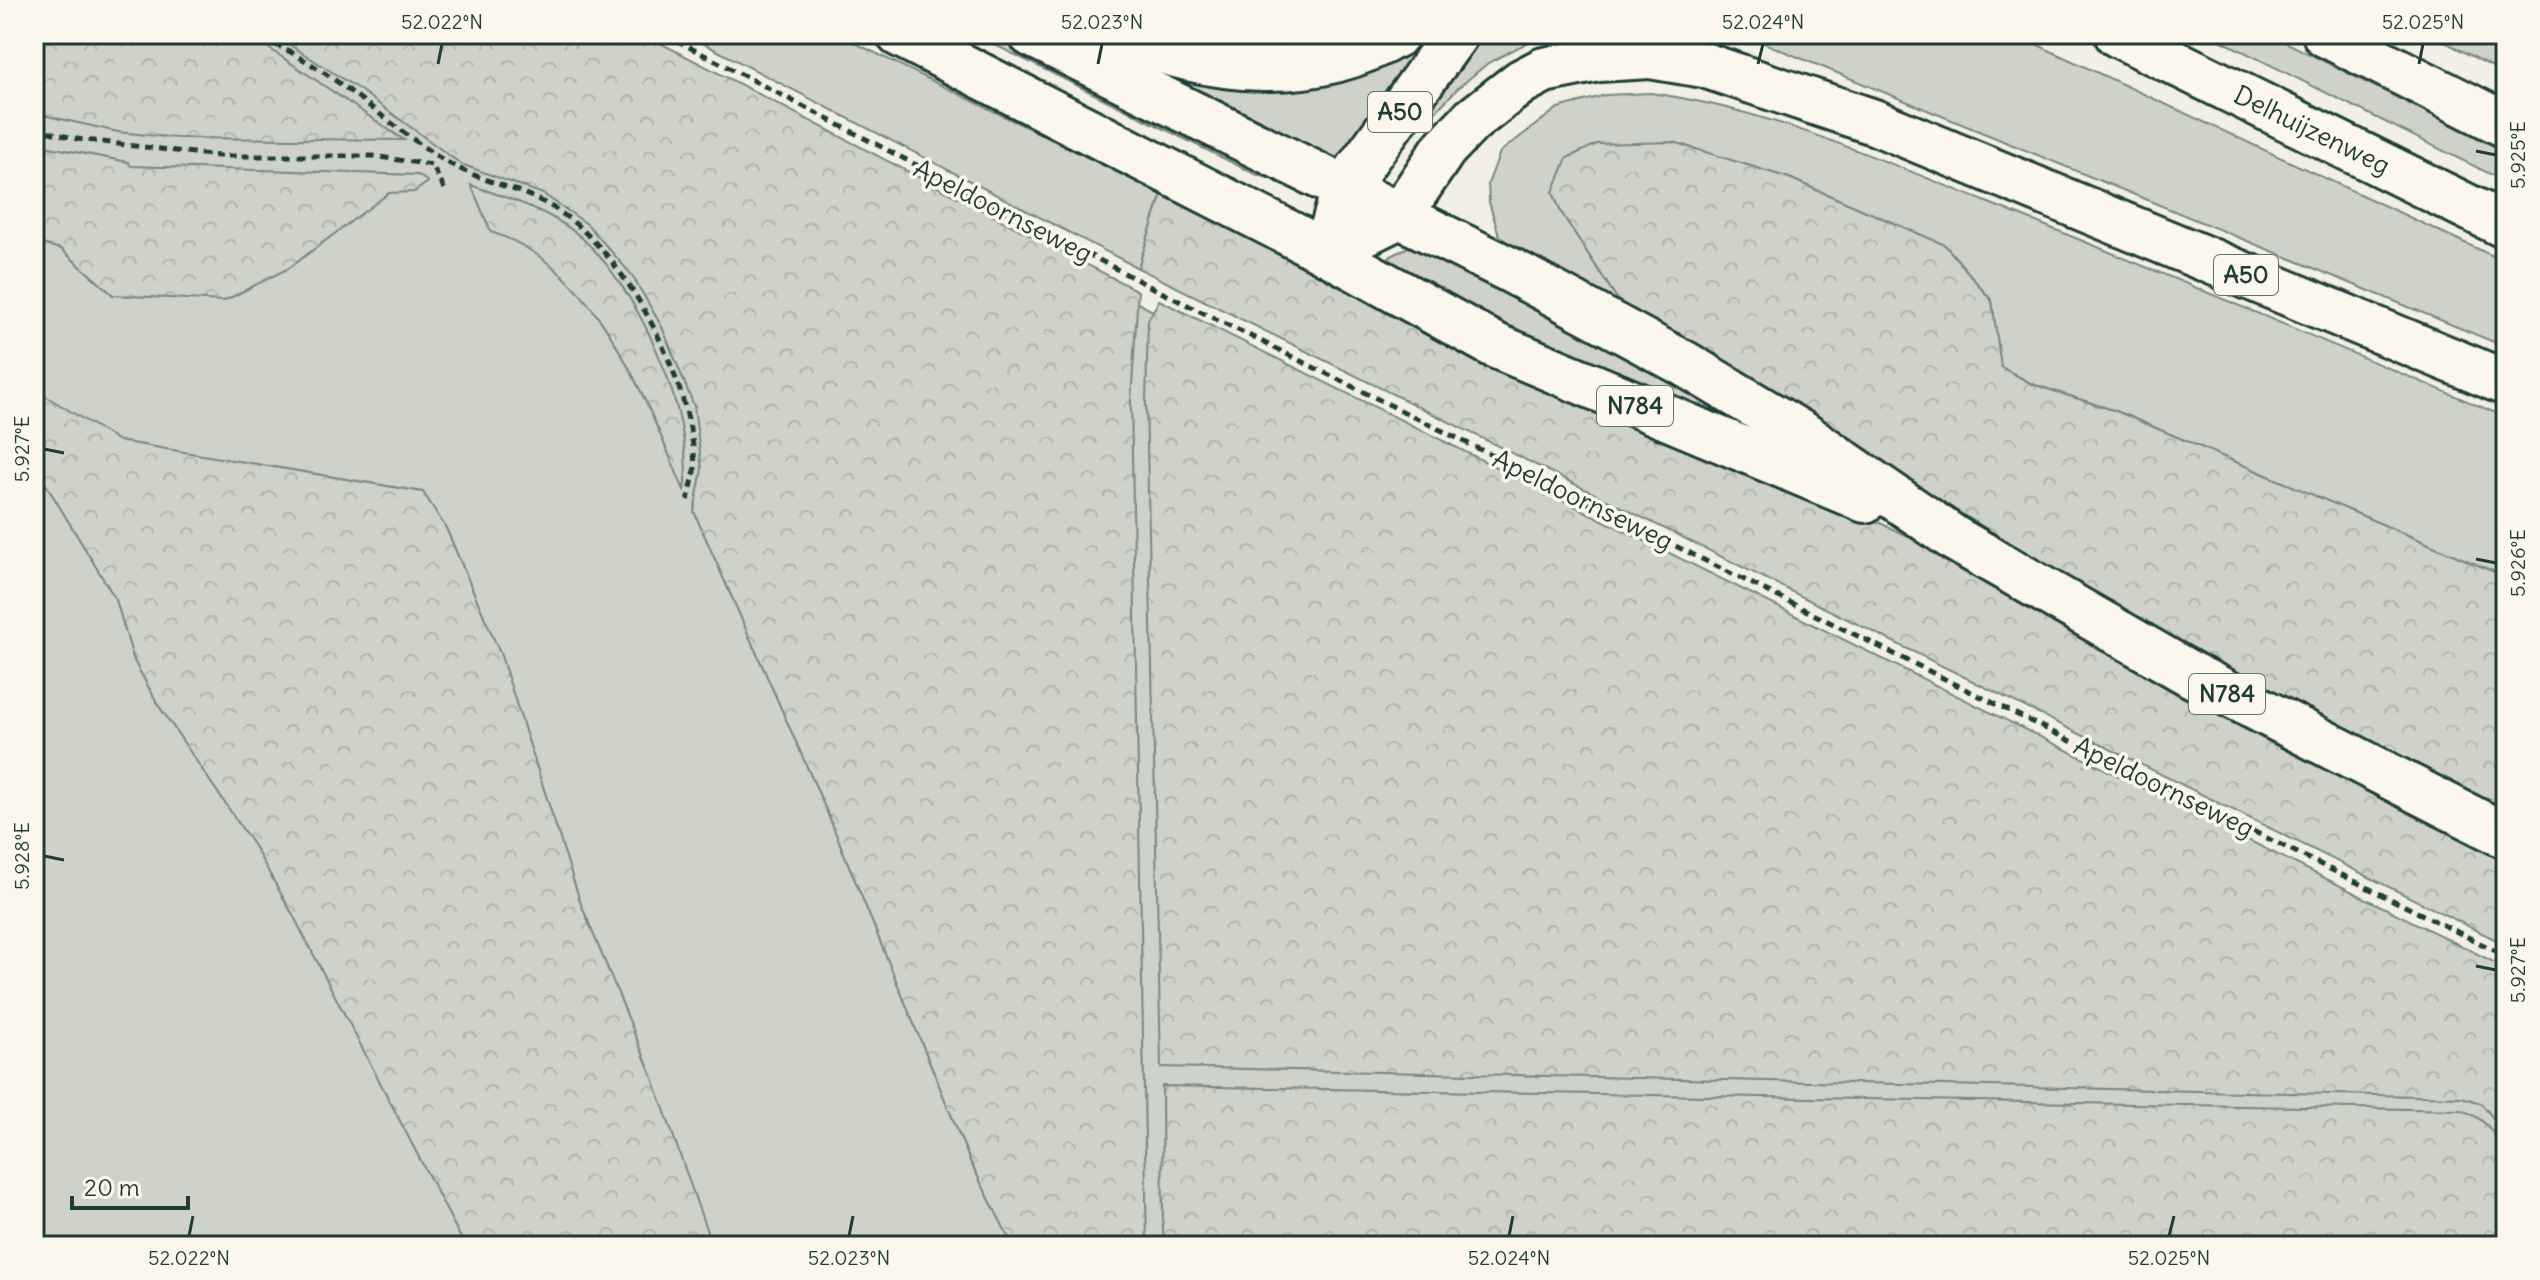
<svg xmlns="http://www.w3.org/2000/svg" width="2540" height="1280" font-family="Delius,sans-serif">
	<style>
		.grass { fill: #cfd2c8; stroke: #77887e; stroke-width: 2 }
		.forest { fill: url(#forest-crowns); stroke: #77887e; stroke-width: 2 }
		.lines { fill: none; stroke-linecap: round; stroke-linejoin: round }
		.primary-casing { stroke: #1f3d34; stroke-width: 50 }
		.highway-casing { stroke: #1f3d34; stroke-width: 50 }
		.path { stroke: #1f3d34; stroke-width: 5; stroke-dasharray: 8 6; stroke-linecap: butt }
		.primary { stroke: #fbf7ec; stroke-width: 44 }
		.highway { stroke: #fbf7ec; stroke-width: 44 }
		.ticks { fill: none; stroke: #1f3d34; stroke-width: 3 }
		.labels { text-anchor: middle; stroke-width: 7; stroke-linejoin: round; paint-order: stroke }
		.shield { fill: #fbf7ec; stroke: #61756b; stroke-width: 2 }
		.shield-label { font-size: 24px; font-weight: bold; fill: #1f3d34 }
		.street-label { font-size: 26px; fill: #1f3d34; stroke: #fbf7ec }
		.neatline { fill: none; stroke: #1f3d34; stroke-width: 3 }
		.ticks-label { font-size: 20px; text-anchor: middle; fill: #1f3d34 }
	</style>
	<defs>
		<pattern id="forest-crowns" width="20" height="18" patternUnits="userSpaceOnUse" patternTransform="scale(2)"><rect width="20" height="18" fill="#cfd2c8"/><path d="M2 6a3 3 0 1 1 6 0M12 15a3 3 0 1 1 6 0" fill="none" stroke="#b1b5ac"/></pattern>
	</defs>
	<rect width="100%" height="100%" fill="#f2f0e5"/>
	<filter id="ink" filterUnits="userSpaceOnUse"><feTurbulence type="fractalNoise" baseFrequency=".0125" numOctaves="2"/><feDisplacementMap in="SourceGraphic" scale="16" xChannelSelector="R" yChannelSelector="G"/><feConvolveMatrix kernelMatrix="1 2 1 2 8 2 1 2 1" color-interpolation-filters="sRGB"/></filter>
	<g filter="url(#ink)">
		<g class="grass">
			<polygon points="34,34 611,34 1566,522 2506,985 2506,1246 34,1246"/>
			<polygon points="685,34 837,34 1162,194 1138,268"/>
			<polygon points="973,34 999,34 1291,178 1287,184 1255,174"/>
			<polygon points="1079,34 1144,64 1391,56 1431,34 1336,170"/>
			<polygon points="1168,34 1358,34 1270,52"/>
			<polygon points="1483,34 1544,34 1488,63 1458,88 1392,157 1395,145"/>
			<polygon points="1742,34 2014,34 2506,262 2506,347"/>
			<polygon points="2208,34 2269,34 2506,152 2506,182"/>
			<polygon points="2430,34 2479,34 2506,49 2506,74"/>
			<path d="M1651,93C1767,109 1876,158 1984,201C2159,271 2332,345 2506,417V577L2116,411L2032,384L2000,367L1992,301L1945,245L1789,178L1673,142L1553,192L1561,212L1629,317L1511,249L1499,235L1489,202L1488,184L1500,152L1558,108L1606,95Z"/>
			<polygon points="1417,242 1805,452 1576,367 1386,266 1388,258"/>
		</g>
		<g class="forest">
			<polygon points="34,34 225,34 267,47 404,140 177,138 118,132 34,113"/>
			<polygon points="273,34 643,34 1138,291 1131,401 1147,1246 1013,1246 970,1161 827,812 694,512 702,469 694,406 662,327 632,275 587,224 543,194 461,164 360,90"/>
			<polygon points="1673,142 1789,178 1945,245 1992,301 2001,367 2032,384 2116,411 2506,577 2506,812 2202,656 1629,317 1561,212 1553,192 1567,158 1597,144"/>
			<polygon points="34,144 128,162 131,166 418,175 428,182 414,192 389,193 289,268 224,301 113,295 61,249 34,242"/>
			<path d="M471,185C507,198 545,209 576,233C635,280 697,416 684,490C643,396 598,266 491,232Z"/>
			<polygon points="1162,194 1415,319 1812,490 1903,534 2185,695 2506,860 2506,945 1138,268"/>
			<polygon points="1159,300 2506,968 2506,1134 2481,1103 2462,1097 1161,1067 1146,402 1148,320"/>
			<polygon points="34,389 119,441 423,492 446,528 500,653 581,904 653,1078 712,1246 465,1246 293,915 254,846 159,706 134,661 116,600 36,468"/>
			<path d="M1162,1086L2461,1110C2519,1128 2506,1198 2506,1246H1163Z"/>
		</g>
		<g class="lines">
			<defs>
				<g id="primary">
					<polyline points="899,34 1326,252 1496,346 1865,500"/>
					<polyline points="1031,34 1512,271 1685,364 1804,435 1955,539 2194,676 2506,836"/>
				</g>
				<g id="highway">
					<path d="M1116,34C1205,72 1310,86 1397,34"/>
					<polyline points="2117,34 2506,226"/>
					<polyline points="2325,34 2506,125"/>
					<polyline points="1326,252 1399,216 1444,149 1471,121 1521,82 1544,70 1599,59 1650,56 1704,65 1874,122 2506,383"/>
					<polyline points="1326,252 1344,189 1456,34"/>
				</g>
			</defs>
			<use href="#primary" class="primary-casing"/>
			<use href="#highway" class="highway-casing"/>
			<g class="path">
				<path d="M248,34C316,55 372,112 431,152C470,179 501,182 541,201C623,241 690,376 695,465C695,476 690,489 688,500"/>
				<polyline points="664,34 1153,288 2506,956"/>
				<polyline points="34,128 77,139 218,156 373,156 432,165 447,194"/>
			</g>
			<use href="#primary" class="primary"/>
			<use href="#highway" class="highway"/>
		</g>
	</g>
	<path class="ticks" d="M438,64L442,44M1098,64L1102,44M1758,64L1763,44M2419,64L2423,44M2476,151L2496,155M44,449L64,453M2476,559L2496,563M44,856L64,860M2476,966L2496,970M189,1236L193,1216M849,1236L853,1216M1509,1236L1513,1216M2169,1236L2174,1216"/>
	<g class="labels">
		<g class="shield">
			<rect x="1368" y="92" width="64" height="40" rx="6"/>
			<rect x="2214" y="255" width="64" height="40" rx="6"/>
			<rect x="1597" y="386" width="76" height="40" rx="6"/>
			<rect x="2189" y="674" width="76" height="40" rx="6"/>
		</g>
		<g class="shield-label">
			<text x="1400" y="120">A50</text>
			<text x="2246" y="283">A50</text>
			<text x="1635" y="414">N784</text>
			<text x="2227" y="702">N784</text>
		</g>
		<g class="street-label">
			<text transform="translate(2312 130) rotate(26)" y="9">Delhuijzenweg</text>
			<text transform="translate(1003 211) rotate(27)" y="9">Apeldoornseweg</text>
			<text transform="translate(1583 500) rotate(26)" y="9">Apeldoornseweg</text>
			<text transform="translate(2164 787) rotate(26)" y="9">Apeldoornseweg</text>
		</g>
	</g>
	<rect width="2540" height="1280" fill="none" stroke="#fbf7ec" stroke-width="88"/>
	<path d="M72 1196v12h116v-12" fill="none" stroke="#1f3d34" stroke-width="4"/>
	<text x="84" y="1196" font-size="24" fill="#1f3d34" stroke="#fbf7ec" stroke-width="6" paint-order="stroke">20 m</text>
	<rect x="44" y="44" width="2452" height="1192" class="neatline"/>
	<g class="ticks-label">
		<text x="442" y="29">52.022°N</text>
		<text x="1102" y="29">52.023°N</text>
		<text x="1763" y="29">52.024°N</text>
		<text x="2423" y="29">52.025°N</text>
		<text transform="translate(2518 155) rotate(-90)" y="7">5.925°E</text>
		<text transform="translate(22 449) rotate(-90)" y="7">5.927°E</text>
		<text transform="translate(2518 563) rotate(-90)" y="7">5.926°E</text>
		<text transform="translate(22 856) rotate(-90)" y="7">5.928°E</text>
		<text transform="translate(2518 970) rotate(-90)" y="7">5.927°E</text>
		<text x="189" y="1265">52.022°N</text>
		<text x="849" y="1265">52.023°N</text>
		<text x="1509" y="1265">52.024°N</text>
		<text x="2169" y="1265">52.025°N</text>
	</g>
</svg>
